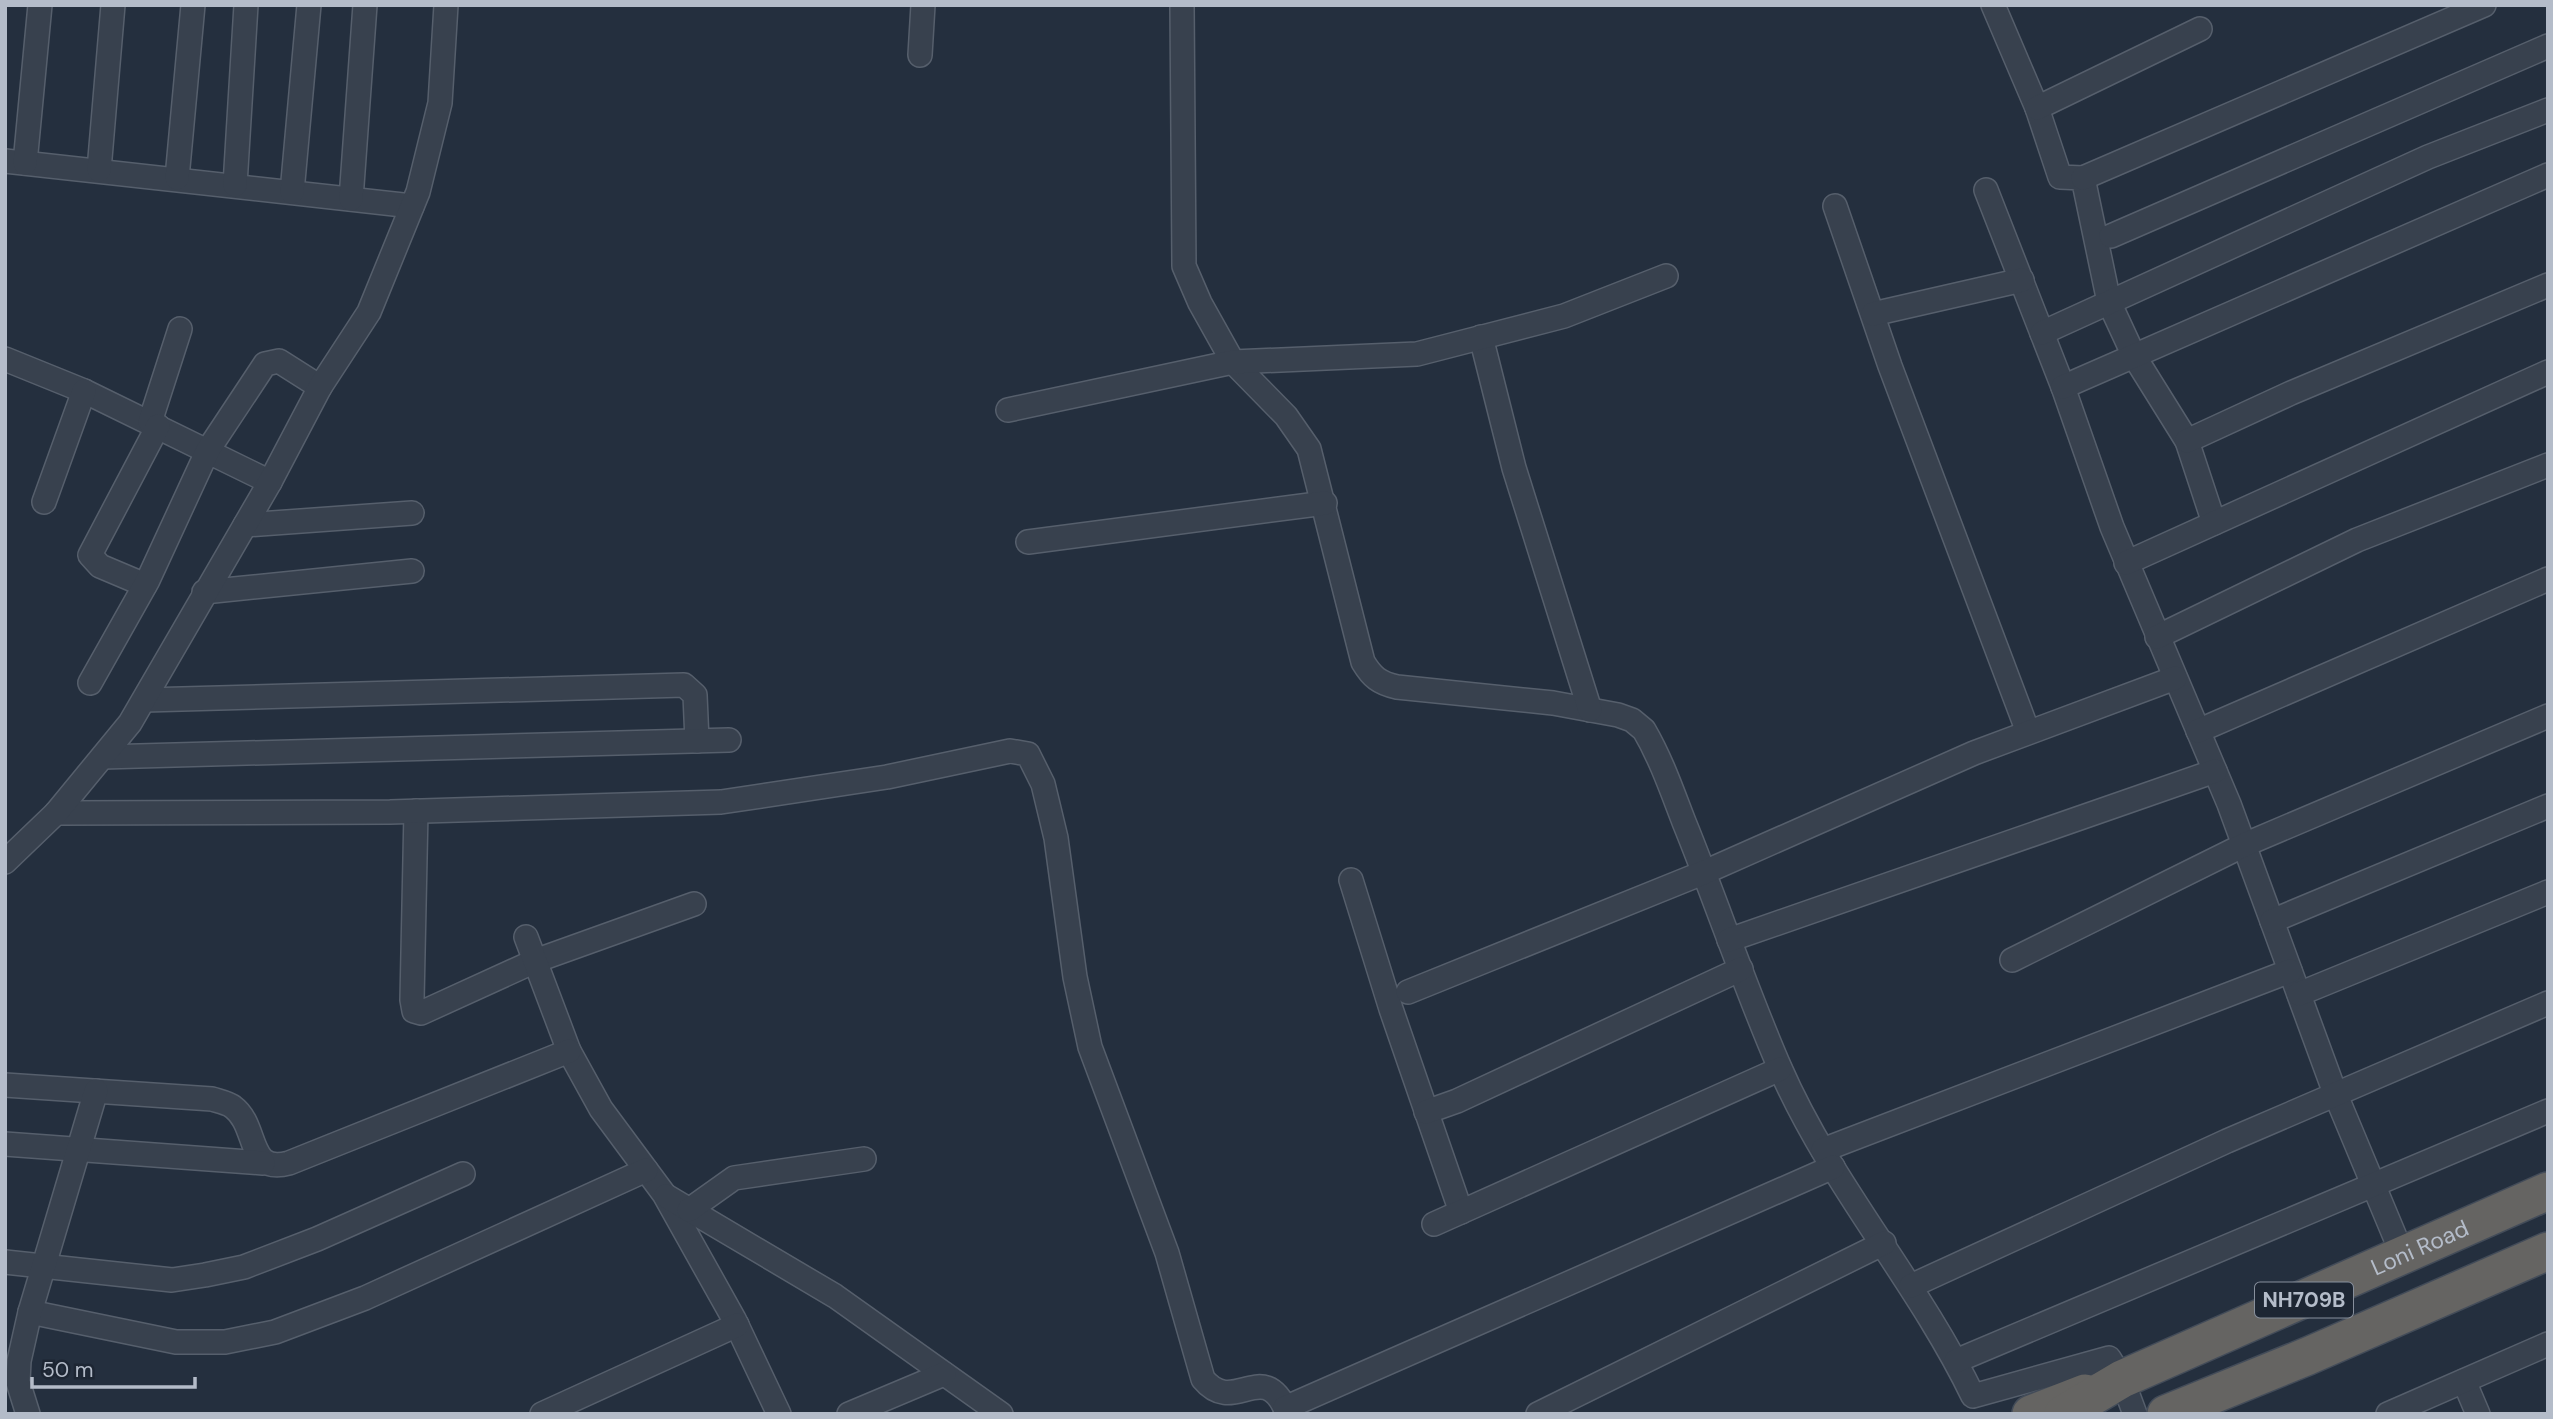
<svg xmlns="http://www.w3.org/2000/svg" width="2553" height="1419" font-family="'DM Sans',sans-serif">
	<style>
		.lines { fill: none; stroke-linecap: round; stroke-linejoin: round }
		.minor-casing { stroke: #565f6c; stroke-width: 26 }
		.trunk-casing { stroke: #434c59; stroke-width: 40 }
		.minor { stroke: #38414e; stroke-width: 23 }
		.trunk { stroke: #656462; stroke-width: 37 }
		.labels { text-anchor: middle; stroke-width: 5; stroke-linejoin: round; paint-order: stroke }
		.shield { fill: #1d2633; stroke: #878f9c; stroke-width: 2 }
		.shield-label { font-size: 21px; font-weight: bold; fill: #b4bcc9 }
		.street-label { font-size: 23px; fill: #b4bcc9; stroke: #1d2633 }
	</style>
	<rect width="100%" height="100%" fill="#242f3e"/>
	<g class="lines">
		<defs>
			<g id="minor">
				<path d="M1182,5L1184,266L1200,303L1233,362L1286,416L1309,449L1363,662C1372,677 1379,683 1397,687L1553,703L1618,715L1632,720L1644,730C1661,759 1672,791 1684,822C1717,903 1745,988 1780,1068C1831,1185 1918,1282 1973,1396L2109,1358L2122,1379L2135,1414"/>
				<polyline points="1993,5 2037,108 2060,177 2083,178 2109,302 2134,356 2187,441 2214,523"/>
				<polyline points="920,55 923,5"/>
				<polyline points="2037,108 2200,29"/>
				<polyline points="5,161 412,206"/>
				<polyline points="25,163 40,5"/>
				<polyline points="99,170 113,5"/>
				<polyline points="177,178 193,5"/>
				<polyline points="2083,178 2484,5"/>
				<polyline points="235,185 246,5"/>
				<polyline points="1986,190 2063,387 2112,527 2229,804 2335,1093 2403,1256"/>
				<polyline points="292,192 309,5"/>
				<polyline points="351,199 365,5"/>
				<polyline points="1835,206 1890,366 2028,732"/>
				<polyline points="2111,236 2548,46"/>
				<polyline points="1873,314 2022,280"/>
				<polyline points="2042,333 2428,157 2548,110"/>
				<polyline points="1481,337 1514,468 1590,710"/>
				<polyline points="5,359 84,391 270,482"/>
				<polyline points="2063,387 2548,175"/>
				<polyline points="1008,410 1233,362 1417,354 1564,316 1666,276"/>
				<polyline points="150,422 180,329"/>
				<polyline points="2187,441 2291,393 2548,285"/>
				<polyline points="44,502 84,391"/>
				<polyline points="245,525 412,513"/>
				<polyline points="1028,542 1325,503"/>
				<polyline points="2126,563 2548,372"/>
				<polyline points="145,585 100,566 90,555 158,426"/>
				<polyline points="204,592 412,571"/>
				<polyline points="2157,637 2357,540 2548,465"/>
				<polyline points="90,683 148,580 208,450 265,364 279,361 320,387"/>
				<polyline points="145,700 684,685 695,695 697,741"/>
				<polyline points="2198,731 2548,579"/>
				<polyline points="103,757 729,740"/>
				<polyline points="416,811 412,1000 414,1011 421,1013 535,961 694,904"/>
				<path d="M56,813L390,812L721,802L887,777L1010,751L1028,754L1043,784L1056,838L1075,977L1090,1047L1167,1253L1203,1379C1235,1418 1263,1354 1288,1414"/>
				<polyline points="5,862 56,813 130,723 270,482 320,387 369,312 418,192 440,103 446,5"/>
				<polyline points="1351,880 1391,1009 1461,1212"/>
				<polyline points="2272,921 2548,806"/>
				<polyline points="526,937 569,1051 601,1109 664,1194 734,1319 779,1414"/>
				<polyline points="1729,940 2215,771"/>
				<polyline points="2012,960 2244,845 2548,716"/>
				<polyline points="1408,992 1705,872 1974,753 2175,678"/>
				<polyline points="2299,994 2548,892"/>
				<path d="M5,1085L212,1099C218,1101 228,1103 233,1107C259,1126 246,1175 289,1163L569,1051"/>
				<polyline points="1426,1112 1457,1101 1741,969"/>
				<polyline points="5,1144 263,1163"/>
				<polyline points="1823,1150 2290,971"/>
				<polyline points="666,1196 835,1296 1001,1414"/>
				<polyline points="689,1210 734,1178 864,1159"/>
				<polyline points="1434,1224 1780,1069"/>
				<polyline points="5,1262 172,1280 205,1275 244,1267 317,1239 463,1174"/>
				<polyline points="1911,1286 2227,1141 2548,1003"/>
				<polyline points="30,1312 176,1342 225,1342 275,1332 365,1298 646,1170"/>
				<polyline points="1956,1361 2548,1111"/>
				<polyline points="2464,1381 2478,1414"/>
				<polyline points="1285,1408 1833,1167"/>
				<polyline points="28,1414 18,1382 19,1361 30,1312 96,1091"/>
				<polyline points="542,1414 737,1325"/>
				<polyline points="849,1414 944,1374"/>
				<polyline points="1538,1414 1884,1243"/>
				<polyline points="2388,1414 2548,1344"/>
			</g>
			<g id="trunk">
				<polyline points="2031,1414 2085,1393"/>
				<path id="s1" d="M2063,1414L2122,1379L2548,1191"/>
				<polyline points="2166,1414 2308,1356 2548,1251"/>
			</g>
		</defs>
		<use href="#minor" class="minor-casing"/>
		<use href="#trunk" class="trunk-casing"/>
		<use href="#minor" class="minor"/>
		<use href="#trunk" class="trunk"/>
	</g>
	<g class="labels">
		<rect class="shield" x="2255" y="1282.5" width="98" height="35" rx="5"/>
		<g class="shield-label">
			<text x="2304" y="1307">NH709B</text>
		</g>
		<g class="street-label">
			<text dy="8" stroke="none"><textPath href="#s1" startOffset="394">Loni Road</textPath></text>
		</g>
	</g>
	<rect width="2553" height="1419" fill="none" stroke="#b4bcc9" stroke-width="14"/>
	<path d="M32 1377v10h163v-10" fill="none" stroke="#b4bcc9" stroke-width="3.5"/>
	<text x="42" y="1377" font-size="21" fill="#b4bcc9" stroke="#1d2633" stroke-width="5" paint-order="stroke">50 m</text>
</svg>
